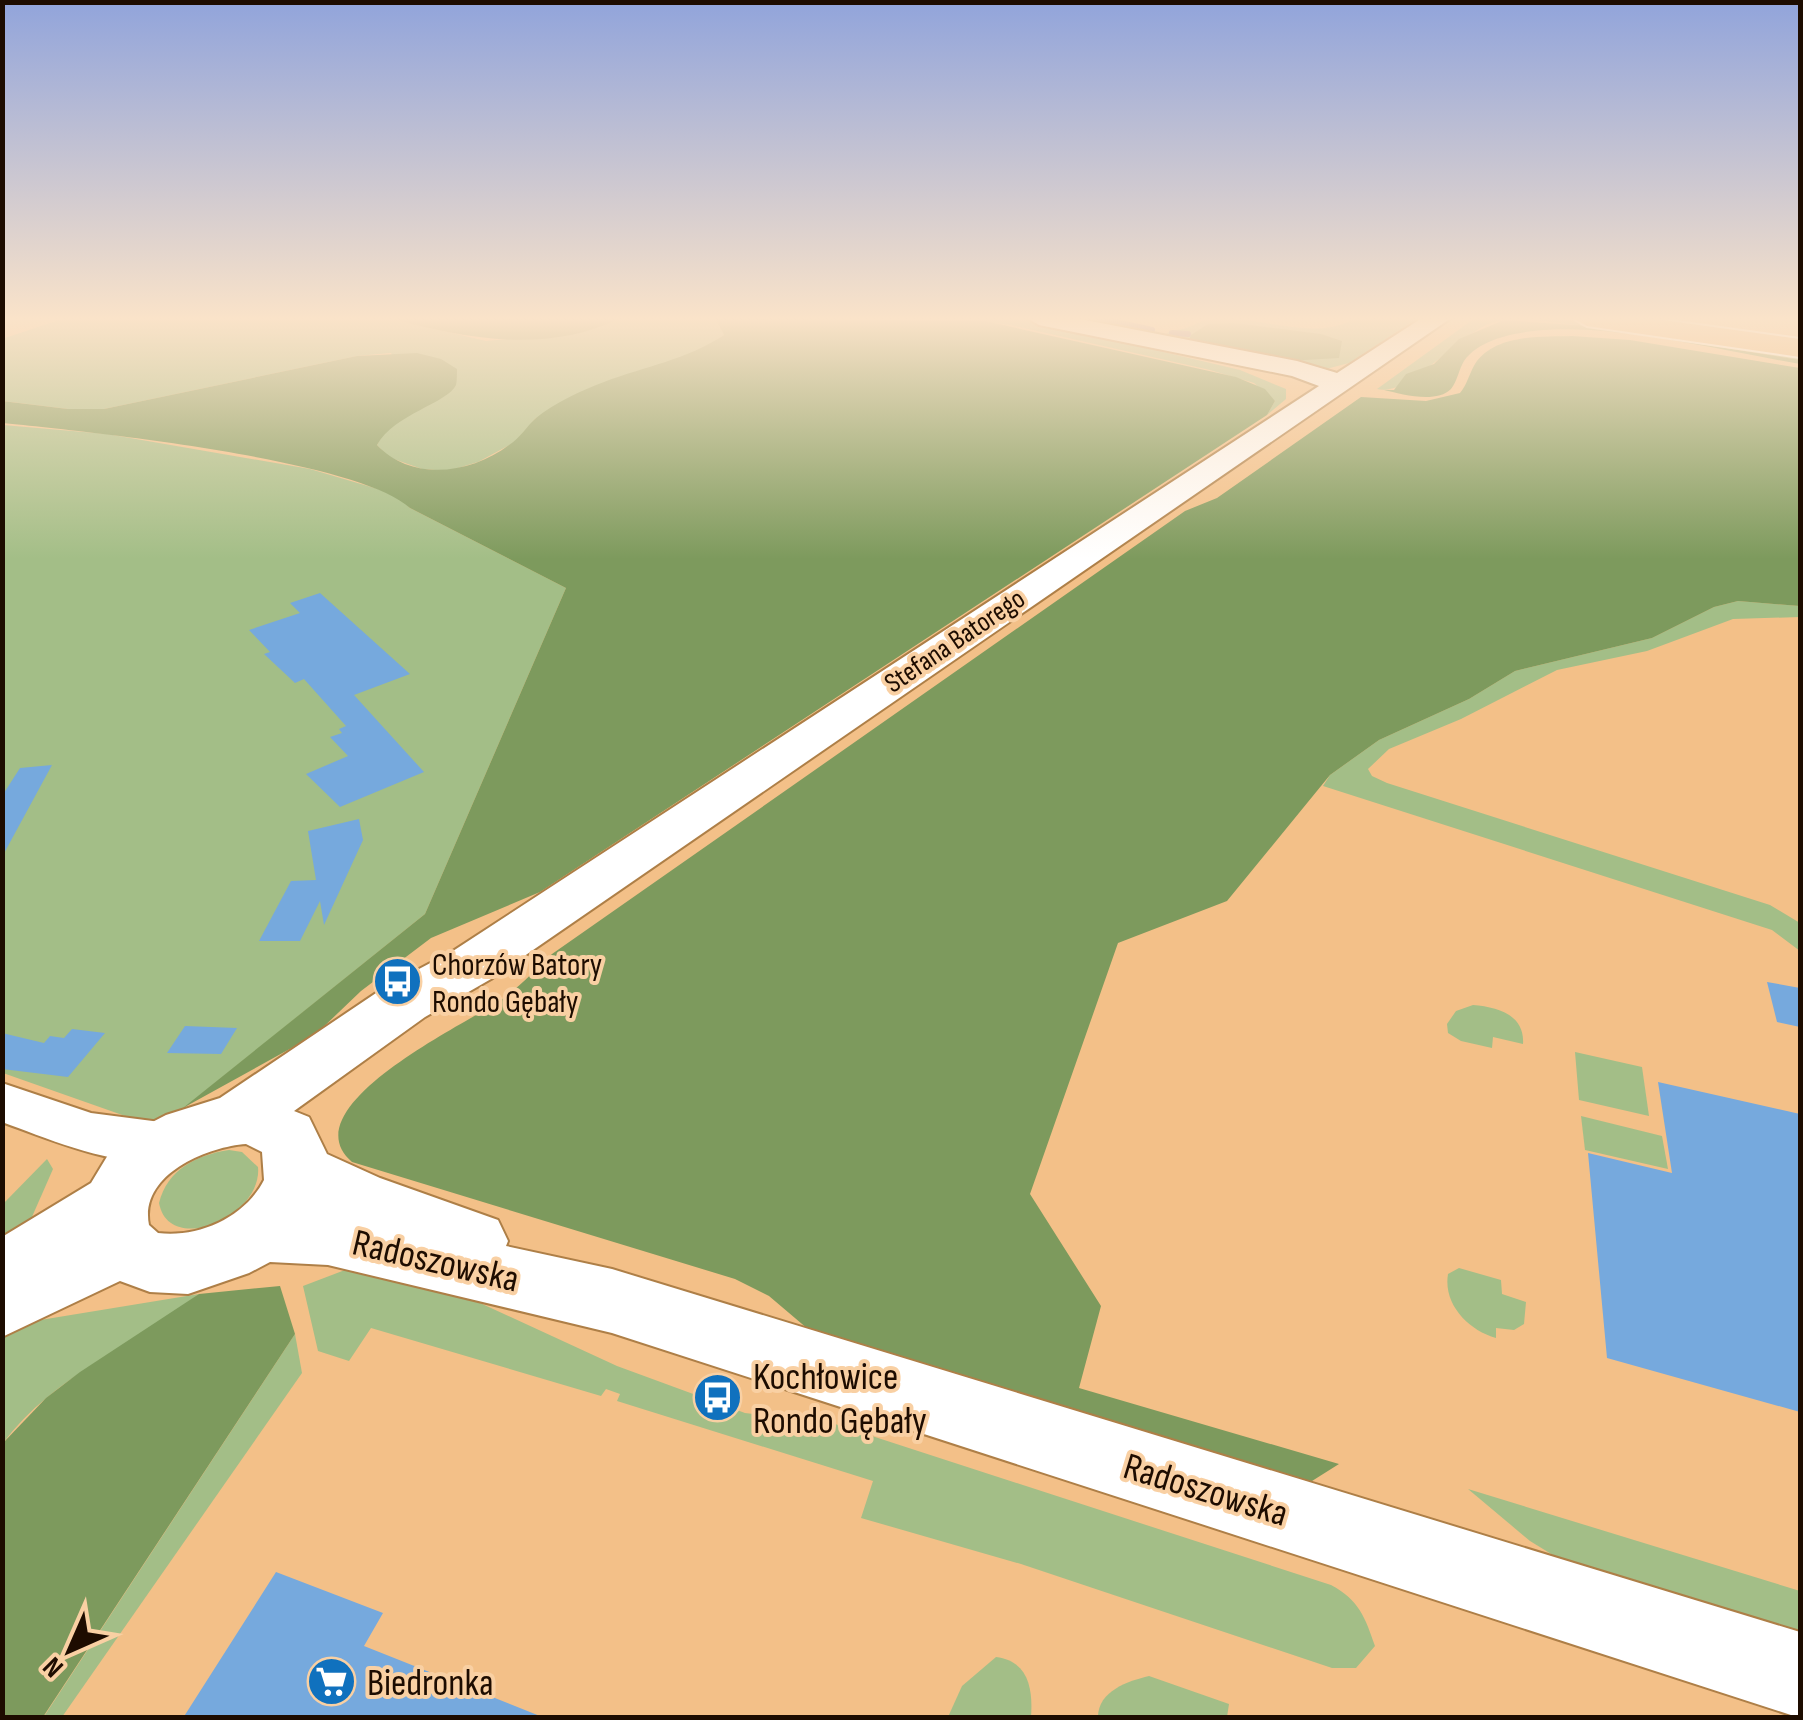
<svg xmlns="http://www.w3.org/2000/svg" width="1803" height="1720" font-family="'Sofia Sans Condensed',sans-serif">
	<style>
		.green { fill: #a3be87 }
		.forest { fill: #7d9a5d }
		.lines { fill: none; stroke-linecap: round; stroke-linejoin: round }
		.stream { stroke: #82668c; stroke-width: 6 }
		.building { fill: #76a9dd }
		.minor-casing { stroke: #ae7f47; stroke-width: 4 }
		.tertiary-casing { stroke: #ae7f47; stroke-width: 4 }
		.motorway-casing { stroke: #fff; stroke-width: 4 }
		.minor { fill: #fff; fill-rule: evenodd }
		.tertiary { fill: #fff; fill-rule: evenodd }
		.motorway { fill: #ecb473; fill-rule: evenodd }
		.labels { text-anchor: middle; stroke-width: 8; stroke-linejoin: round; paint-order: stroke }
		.far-street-label { font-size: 28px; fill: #1d0c00; stroke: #f9d0a3 }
		.poi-label { font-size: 32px; fill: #1d0c00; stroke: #f9d0a3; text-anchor: start }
		.near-street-label { font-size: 38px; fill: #1d0c00; stroke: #f9d0a3 }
		.near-poi-label { font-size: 38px; fill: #1d0c00; stroke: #f9d0a3; text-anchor: start }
	</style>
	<rect width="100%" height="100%" fill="#f3c088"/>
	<g class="green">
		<polygon points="65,318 388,318 486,341 568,333 621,318 715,318 724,335 696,354 536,418 515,442 478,462 448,471 422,469 388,457 377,445 384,432 415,410 391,353 357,356 104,409 68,409 3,401 2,339"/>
		<polygon points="959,318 1019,318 1240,370 1286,389 1286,399 1267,415 1275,401 1254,383 1210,370 1010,325"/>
		<path d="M1355,318H1418L1349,363L1326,369L1164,337C1171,328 1173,331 1183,329C1194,326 1201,320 1212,319C1260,315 1315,343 1355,318Z"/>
		<path d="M1475,318H1556L1800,353V360C1725,348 1650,333 1574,325C1550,322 1522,315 1498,321C1460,329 1411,398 1377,389Z"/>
		<polygon points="3,425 107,434 310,469 395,494 410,508 566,588 425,914 179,1112 145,1123 3,1073"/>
		<polygon points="1738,601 1800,606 1800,617 1733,619 1647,651 1557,670 1461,719 1389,749 1368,769 1372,776 1387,783 1770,905 1800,923 1800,951 1772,930 1323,786 1330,775 1379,740 1469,699 1515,671 1652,638 1714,607"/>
		<path d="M1473,1005C1498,1007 1525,1015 1523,1044L1493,1037L1492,1048L1461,1041L1448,1033L1447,1024L1456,1011Z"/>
		<polygon points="1575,1052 1642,1067 1649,1116 1579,1100"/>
		<polygon points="1581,1116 1662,1136 1668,1169 1585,1150"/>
		<path d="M229,1150L242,1152L258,1167C263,1216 169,1257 159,1203C167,1170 196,1155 229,1150Z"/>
		<polygon points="47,1159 53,1169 28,1226 3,1248 3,1204"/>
		<path d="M1459,1268L1501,1280L1502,1294L1526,1302L1524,1324L1514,1330L1496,1328V1338C1468,1330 1443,1304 1448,1274Z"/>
		<path d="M345,1270L454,1291L617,1366L745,1413L835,1424L1331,1585C1359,1600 1365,1617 1375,1646L1356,1668H1332L1021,1564L861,1518L873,1481L617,1401L620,1394L606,1389L601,1396L371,1328L349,1361L318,1351L303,1286Z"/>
		<path d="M199,1294C135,1345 54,1375 3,1443L2,1335L22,1323Z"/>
		<polygon points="295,1334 302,1373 62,1717 43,1718"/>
		<polygon points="1468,1489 1800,1591 1800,1636 1561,1560 1530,1541"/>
		<path d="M996,1657C1029,1661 1033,1690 1031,1717H948L962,1686Z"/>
		<path d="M1149,1676L1229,1704L1227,1717H1098C1098,1691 1128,1681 1149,1676Z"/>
	</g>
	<g class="forest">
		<path d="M388,318H621C544,355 465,338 388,318Z"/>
		<path d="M715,318L985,321L1236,377L1265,389L1275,401L1267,415L540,892L431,938L361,991L315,1035L183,1108L425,914L566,588L410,508C357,459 84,431 3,423L2,401L68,409H104L357,356L417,353L441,359L457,369C457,372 457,382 456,385C448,403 394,414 377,445C412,482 471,474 509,445C520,438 527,426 536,418C554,403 582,390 604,382C646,366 686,360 724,335Z"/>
		<path d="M1504,320L1587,326L1800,360V364C1723,351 1609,322 1533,331C1510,334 1479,340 1464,361C1459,369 1457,382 1451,389C1436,404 1401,394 1384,390H1394L1406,374L1434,364L1459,339Z"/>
		<polygon points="1234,323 1321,334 1342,341 1339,358 1287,361 1188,342 1191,335 1208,324"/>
		<path d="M1572,336L1630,340L1800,368V606L1738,601L1714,607L1652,638L1515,671L1469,699L1379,740L1330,775L1227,901L1118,943L1030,1194L1101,1306L1079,1388L1339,1464L1312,1481L1282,1479L815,1335L769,1296L735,1279L352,1162C290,1109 457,1028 493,1005C515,992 533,972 552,954L1185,511L1217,498L1361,397L1426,401L1460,393C1467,385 1469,374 1475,364C1495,334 1540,337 1572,336Z"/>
		<polygon points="280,1286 295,1334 43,1717 3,1717 3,1443 46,1398 80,1372 199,1294"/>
	</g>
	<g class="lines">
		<g class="stream">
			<polyline points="1098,318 1152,330"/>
			<polyline points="1172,333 1188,334"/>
		</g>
	</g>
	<g class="building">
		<polygon points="320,593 410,674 354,695 424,772 340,807 306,774 348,756 330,737 342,733 339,729 346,726 304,679 295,683 264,654 270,652 249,630 300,613 290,603"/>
		<polygon points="52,765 2,857 2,796 20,768"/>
		<polygon points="359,819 363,840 324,925 320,901 300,941 259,941 291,881 316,880 308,831"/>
		<polygon points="1767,982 1800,988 1800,1027 1777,1022"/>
		<polygon points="185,1026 237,1028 221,1054 167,1053"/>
		<polygon points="72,1029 105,1033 68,1077 2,1069 2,1033 44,1043 50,1036 64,1038"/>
		<polygon points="1658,1082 1800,1114 1800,1412 1607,1358 1588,1153 1672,1173"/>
		<polygon points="276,1572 383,1613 364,1646 545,1718 183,1718"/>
	</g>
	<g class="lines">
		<defs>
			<path id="minor" d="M2,1083L91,1113L168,1123L186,1129L193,1143L186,1157C132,1175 54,1141 2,1122Z"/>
			<path id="tertiary" d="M1027,318H1075L1297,361L1337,373L1422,318H1451L491,979L425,1017L294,1111L309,1117L327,1154L380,1178L498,1220L508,1241L506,1246L612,1269L1800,1632V1718L612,1333L328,1265L270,1262L249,1273L188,1294L150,1292L120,1281L2,1337V1237L91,1183L111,1150L137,1130L166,1115L220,1098L385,987L453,951L1319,386L1292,376L1039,325ZM246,1144L262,1152L264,1180C245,1217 199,1238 158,1233L149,1225C139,1175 206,1147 246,1144Z"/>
			<polygon id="motorway" points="1573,318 1648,318 1800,339 1800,357 1587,326"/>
		</defs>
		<use href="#minor" class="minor-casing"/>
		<use href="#tertiary" class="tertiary-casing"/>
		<use href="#motorway" class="motorway-casing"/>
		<use href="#minor" class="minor"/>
		<use href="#tertiary" class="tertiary"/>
		<use href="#motorway" class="motorway"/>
	</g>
	<linearGradient id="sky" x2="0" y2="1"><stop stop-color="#91a4db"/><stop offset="0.57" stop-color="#fae3c9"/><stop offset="1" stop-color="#fae3c9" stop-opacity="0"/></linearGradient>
	<rect width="1803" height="559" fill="url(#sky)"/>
	<defs>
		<symbol id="bus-disc" viewBox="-11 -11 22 22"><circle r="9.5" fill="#1071be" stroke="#f9d0a3"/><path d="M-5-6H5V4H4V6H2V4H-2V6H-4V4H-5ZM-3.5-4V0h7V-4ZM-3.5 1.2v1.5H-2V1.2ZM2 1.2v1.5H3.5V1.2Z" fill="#fff"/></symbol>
		<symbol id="supermarket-disc" viewBox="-11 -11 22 22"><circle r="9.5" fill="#1071be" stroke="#f9d0a3"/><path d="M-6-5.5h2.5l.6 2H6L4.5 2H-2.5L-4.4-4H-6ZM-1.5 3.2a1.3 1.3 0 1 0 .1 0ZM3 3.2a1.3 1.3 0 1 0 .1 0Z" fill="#fff"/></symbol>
	</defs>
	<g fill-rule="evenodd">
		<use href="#bus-disc" x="370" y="954" width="55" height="55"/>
		<use href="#bus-disc" x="690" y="1370" width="55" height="55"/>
		<use href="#supermarket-disc" x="304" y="1654" width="55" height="55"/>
	</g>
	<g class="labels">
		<g class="far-street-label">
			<text transform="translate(954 640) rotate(-34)" y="10">Stefana Batorego</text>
		</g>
		<g class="poi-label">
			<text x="432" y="975">Chorzów Batory<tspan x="432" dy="37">Rondo Gębały</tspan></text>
		</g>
		<g class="near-street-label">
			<text transform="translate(436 1260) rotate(13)" y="13">Radoszowska</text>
			<text transform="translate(1206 1489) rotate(17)" y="13">Radoszowska</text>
		</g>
		<g class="near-poi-label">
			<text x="753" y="1389">Kochłowice<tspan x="753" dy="44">Rondo Gębały</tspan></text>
			<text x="367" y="1695">Biedronka</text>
		</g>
	</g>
	<rect width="1803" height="1720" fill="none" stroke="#1d0c00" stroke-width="10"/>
	<g transform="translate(70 1650) rotate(225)" stroke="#f9d0a3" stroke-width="8" paint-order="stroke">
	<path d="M0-8L18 38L0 25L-18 38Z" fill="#1d0c00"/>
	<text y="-15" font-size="28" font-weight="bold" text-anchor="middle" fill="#1d0c00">N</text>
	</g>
</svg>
